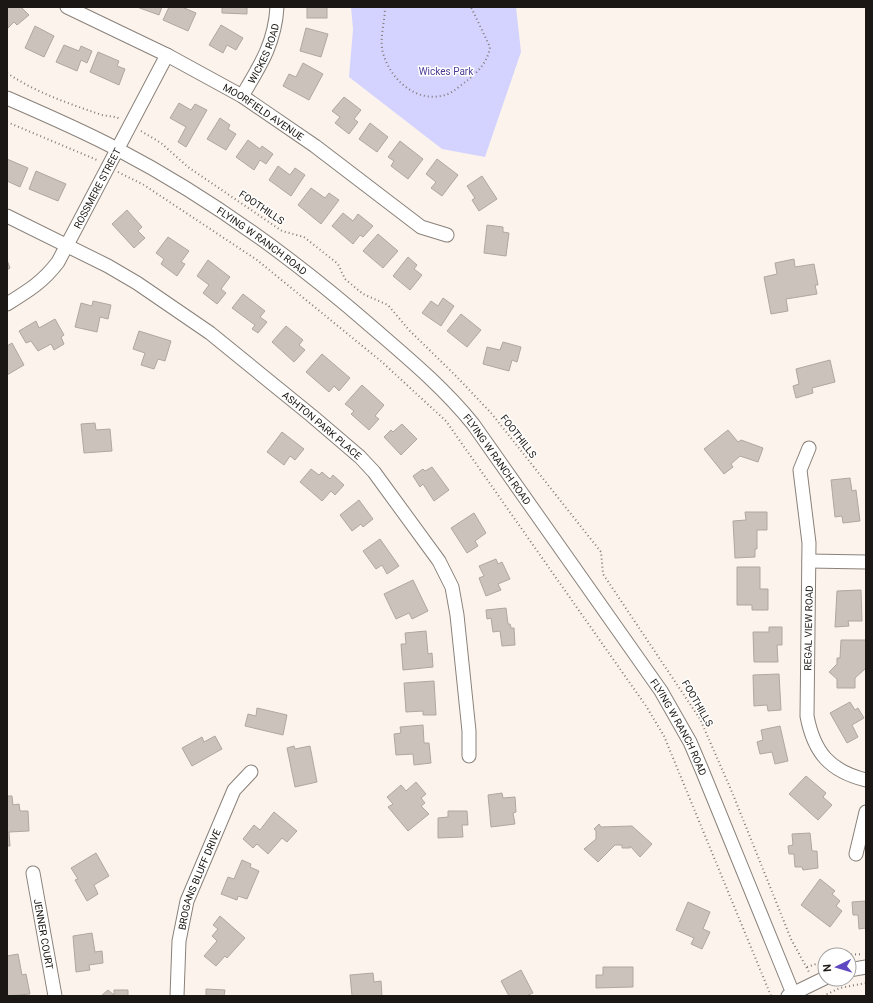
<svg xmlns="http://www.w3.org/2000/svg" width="873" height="1003" font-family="Roboto,sans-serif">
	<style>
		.green { fill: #d4d3ff }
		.building { fill: #cac2bb; stroke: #afa8a0 }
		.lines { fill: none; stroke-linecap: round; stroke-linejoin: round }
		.minor-casing { stroke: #89817a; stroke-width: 15 }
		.path { stroke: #817b76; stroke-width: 2; stroke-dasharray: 1 3; stroke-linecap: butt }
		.minor { stroke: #fff; stroke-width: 13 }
		.labels { text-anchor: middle; stroke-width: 3; stroke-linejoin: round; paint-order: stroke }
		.street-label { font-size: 10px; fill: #1a1714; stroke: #fff }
		.park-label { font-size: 10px; fill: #4d3e99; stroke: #fff }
	</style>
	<rect width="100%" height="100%" fill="#fcf4ec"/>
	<polygon class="green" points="351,7 516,7 521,52 485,157 442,149 349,77 353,29"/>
	<g class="building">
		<polygon points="7,7 21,7 29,15 17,25 14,22 7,29"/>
		<polygon points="137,7 162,7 159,15"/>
		<polygon points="169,7 182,7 196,13 188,31 163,20"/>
		<polygon points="222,7 247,7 247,14 222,13"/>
		<rect x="307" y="7" width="20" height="11"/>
		<polygon points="221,25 243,38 236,50 227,45 223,53 209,45"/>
		<polygon points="35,26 54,36 44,57 25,48"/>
		<polygon points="306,28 328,34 321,57 300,51"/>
		<polygon points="64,45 79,51 81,46 92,51 87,63 81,60 77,71 56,62"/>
		<polygon points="98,52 119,61 117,66 125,69 119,85 90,72"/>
		<polygon points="303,63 323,74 309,100 283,86 289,74 296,77"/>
		<polygon points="344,97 361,110 354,119 358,122 349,134 335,123 340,117 332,111"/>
		<polygon points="179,103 191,110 195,104 207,110 186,147 178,142 186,127 170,118"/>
		<polygon points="220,118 230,125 228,129 236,134 226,150 207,139"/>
		<polygon points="370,123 388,137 377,152 359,139"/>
		<polygon points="248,140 260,149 262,146 273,154 266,164 260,160 254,170 236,157"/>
		<polygon points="400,141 423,159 408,179 391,166 394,161 388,157"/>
		<polygon points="7,159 28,168 20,187 7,181"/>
		<polygon points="437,159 458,175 442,196 431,188 436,182 426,174"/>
		<polygon points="278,166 290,175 295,168 305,175 291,196 269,180"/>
		<polygon points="36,171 66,184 58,201 29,189"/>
		<polygon points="482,176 497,199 479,211 472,200 475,198 467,186"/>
		<polygon points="311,188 325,198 329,193 339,200 321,224 298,205"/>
		<polygon points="127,210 142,227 138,231 145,238 134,248 112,224"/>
		<polygon points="343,213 353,221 358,214 373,226 363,237 360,235 353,244 332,226"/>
		<polygon points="487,225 503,227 503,232 509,233 506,256 484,253"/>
		<polygon points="378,234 398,251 383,268 363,251"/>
		<polygon points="168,237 189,251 181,262 185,264 177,276 161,264 164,259 156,253"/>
		<polygon points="408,257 417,265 414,269 422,275 410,290 393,276"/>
		<polygon points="794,259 795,267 814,264 818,285 815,285 817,294 786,299 788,311 771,314 764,277 777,274 775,263"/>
		<polygon points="7,260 10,268 7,270"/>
		<polygon points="208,260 230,277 221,289 226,293 217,304 203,293 209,285 197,276"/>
		<polygon points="243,294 265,311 260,317 267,322 258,333 252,329 255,325 232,308"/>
		<polygon points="443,298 454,306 441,326 422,313 431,301 438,306"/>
		<polygon points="93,301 111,305 108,319 100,317 97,332 75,327 81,303 92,306"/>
		<polygon points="461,314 481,330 467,347 447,331"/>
		<polygon points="55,319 64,335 61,337 64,344 54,350 51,344 38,351 31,341 26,343 19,331 36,321 39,328"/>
		<polygon points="286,326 303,340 299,345 305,350 294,362 272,342"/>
		<polygon points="139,331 171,341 165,361 158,359 154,369 141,365 145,353 133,349"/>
		<polygon points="503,342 521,347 517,362 512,360 509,371 483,364 487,347 500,350"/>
		<polygon points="12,343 24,365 7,375 7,346"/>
		<polygon points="322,354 350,378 339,391 334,386 329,392 306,372"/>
		<polygon points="830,360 835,382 812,388 813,393 796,398 793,386 799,384 796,369"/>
		<polygon points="362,385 384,405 375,416 379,419 369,430 351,414 354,411 345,404"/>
		<polygon points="95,423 96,430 110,429 112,451 84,453 81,424"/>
		<polygon points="402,424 417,439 401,455 384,437 391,430 393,432"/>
		<polygon points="728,430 738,442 741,440 763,448 758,462 740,456 731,464 733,467 724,474 704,449"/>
		<polygon points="282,432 304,449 295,460 290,456 284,465 267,452"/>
		<polygon points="432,467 449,490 434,501 423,484 420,487 413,476 423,469 425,471"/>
		<polygon points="311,469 319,475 322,472 330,479 333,475 344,485 335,495 331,491 322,501 300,482"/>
		<polygon points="850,478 852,491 856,490 860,521 843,523 842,516 835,517 831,480"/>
		<polygon points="359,500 373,519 363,527 361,524 352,531 340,515"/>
		<polygon points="745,512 767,512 767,530 757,530 757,549 755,549 755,557 735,558 733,521 746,520"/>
		<polygon points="474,513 486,533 475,541 478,546 467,553 451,528"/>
		<polygon points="380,539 399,566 387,574 382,565 376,569 363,551"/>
		<polygon points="496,559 498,564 502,562 510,579 498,584 501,590 486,596 479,578 484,576 479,566"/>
		<polygon points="737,567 760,567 760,589 768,589 768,610 752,610 752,605 737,605"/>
		<polygon points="413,580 428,611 412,619 409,613 396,619 384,594"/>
		<polygon points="861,590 862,621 848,621 849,626 835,627 837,591"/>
		<polygon points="506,608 508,624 510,624 511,628 514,628 515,645 502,646 500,631 493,632 491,618 487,619 486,610"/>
		<polygon points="769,627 782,627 782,645 777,645 778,662 754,662 753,632 769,632"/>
		<polygon points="426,631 428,654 432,653 433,667 403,670 401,644 406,644 405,633"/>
		<polygon points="841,640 866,640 866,668 855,678 855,688 837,688 837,679 829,672 837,664 837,658 840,658"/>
		<polygon points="779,674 781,710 768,711 767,705 754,706 753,675"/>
		<polygon points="434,681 436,715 423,715 423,711 406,712 404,683"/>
		<polygon points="850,702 855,710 858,708 864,718 852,725 858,737 847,743 830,713"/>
		<polygon points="257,708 287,715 283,735 245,726 248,714 256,716"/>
		<polygon points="423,725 424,743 429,743 431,763 414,765 413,754 396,755 394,734 401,733 400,727"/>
		<polygon points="780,726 788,761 775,764 772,752 760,754 757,742 763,740 761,730"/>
		<polygon points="215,736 222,749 192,766 182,748 202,737 204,742"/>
		<polygon points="294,746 295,749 310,746 317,782 295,787 287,748"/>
		<polygon points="806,776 826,793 823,797 832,805 818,820 789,794"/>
		<polygon points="416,782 426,794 421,798 425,803 421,806 429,814 408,831 388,807 393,804 387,797 401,785 406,791"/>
		<polygon points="502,793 503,798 515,797 516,812 513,813 515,824 491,827 488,795"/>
		<polygon points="7,796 12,796 13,805 19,804 20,811 28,811 29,831 9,832 10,846 7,846"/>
		<polygon points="448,811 467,811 468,825 462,825 463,837 438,838 438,818 448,817"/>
		<polygon points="274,812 297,831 287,842 282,838 268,854 257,844 253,848 243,839 254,825 260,830"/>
		<polygon points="599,824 601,827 632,826 652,844 640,857 630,846 630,848 622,848 622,845 615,845 598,862 584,849 596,839 596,831 594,829"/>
		<polygon points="810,833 812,851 817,851 818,868 803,870 802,867 795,867 794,854 789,854 788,846 793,845 792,834"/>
		<polygon points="96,853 109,876 94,885 98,894 87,901 75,880 78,879 71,868"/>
		<polygon points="242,860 251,864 250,867 259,871 247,899 238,896 237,900 221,894 228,877 234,879"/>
		<polygon points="820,879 835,891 832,894 840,901 836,906 842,911 830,927 801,905"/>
		<polygon points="866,901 866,928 859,929 858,915 853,915 852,902"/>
		<polygon points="688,902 710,912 703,929 710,932 702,949 691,944 694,938 676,930"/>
		<polygon points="220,916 245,938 227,958 225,956 216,966 204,956 217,941 212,936 218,929 213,925"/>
		<polygon points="92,933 95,952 102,951 103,963 89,965 90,970 76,972 73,936"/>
		<polygon points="18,954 22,975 26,974 30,994 7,996 7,956"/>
		<polygon points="603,967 633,967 633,987 596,988 596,975 603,975"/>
		<polygon points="521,970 533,993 526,996 509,996 501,981"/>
		<polygon points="373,973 374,982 381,981 382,996 352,996 350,975"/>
		<polygon points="206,989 225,990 224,996 206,996"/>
		<polygon points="108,990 114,995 114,990 128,990 128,996 101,996"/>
	</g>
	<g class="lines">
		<defs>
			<g id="minor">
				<path id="s1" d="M67,7L167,55L242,96L315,146L421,227L447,235"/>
				<path id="s2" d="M242,96C260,66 275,43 277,7"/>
				<path id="s3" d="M7,98C44,114 81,130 117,149C209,197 294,259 372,327C408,358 443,387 473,424L661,691L690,742L702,770L794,996"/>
				<path id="s4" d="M7,216L108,266L137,283L210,333L312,416L360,457L374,472L439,561L452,587L457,615L469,731V756"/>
				<path id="s5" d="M7,304C28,291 43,282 58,262L167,55"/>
				<path d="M809,448L800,470L809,543L807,716C814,753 830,771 866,780"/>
				<polyline points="809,561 866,562"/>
				<polyline points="856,854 866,812"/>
				<path id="s6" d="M33,873L55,996"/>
				<polyline points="849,970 866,967"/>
				<path id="s7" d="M177,996L179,941L187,901L234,790L251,772"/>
				<polyline points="788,996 825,978"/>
			</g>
		</defs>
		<use href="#minor" class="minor-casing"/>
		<g class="path">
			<path d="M385,7C385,22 379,39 383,53C391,81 418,105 448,94C455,91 462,84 468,80C479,71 488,61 490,47L471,7"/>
			<path d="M7,73C35,92 67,103 99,114C106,117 113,115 120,119"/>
			<polyline points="7,122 97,160"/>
			<polyline points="141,131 161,143 188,167 282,231 304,237 338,264 345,279 363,294 388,305 409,330 457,377 492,414 601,552 603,574 700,719 732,792 791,939 809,972"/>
			<polyline points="118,172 144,185 257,260 382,362 446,421 646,706 664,736 771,996"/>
			<polyline points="843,955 863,954"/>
			<polyline points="807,967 825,961"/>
			<polyline points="823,996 840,988 866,983"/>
		</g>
		<use href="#minor" class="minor"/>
	</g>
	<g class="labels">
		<g class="street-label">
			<text dy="4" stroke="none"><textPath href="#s2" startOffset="48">WICKES ROAD</textPath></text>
			<text dy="4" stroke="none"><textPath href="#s1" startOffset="223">MOORFIELD AVENUE</textPath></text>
			<text dy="4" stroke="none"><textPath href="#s5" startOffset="150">ROSSMERE STREET</textPath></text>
			<text transform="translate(262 207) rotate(34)" y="4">FOOTHILLS</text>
			<text dy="4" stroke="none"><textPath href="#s3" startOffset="293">FLYING W RANCH ROAD</textPath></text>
			<text dy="4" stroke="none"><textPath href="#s4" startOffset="380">ASHTON PARK PLACE</textPath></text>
			<text transform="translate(519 436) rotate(52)" y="4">FOOTHILLS</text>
			<text dy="4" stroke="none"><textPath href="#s3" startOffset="616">FLYING W RANCH ROAD</textPath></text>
			<text transform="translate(808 628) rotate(-89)" y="4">REGAL VIEW ROAD</text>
			<text transform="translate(698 703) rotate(60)" y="4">FOOTHILLS</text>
			<text dy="4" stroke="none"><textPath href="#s3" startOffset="940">FLYING W RANCH ROAD</textPath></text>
			<text dy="4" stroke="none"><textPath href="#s7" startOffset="120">BROGANS BLUFF DRIVE</textPath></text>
			<text dy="4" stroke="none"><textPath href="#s6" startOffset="62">JENNER COURT</textPath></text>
		</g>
		<g class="park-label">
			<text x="446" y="75">Wickes Park</text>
		</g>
	</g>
	<rect width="873" height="1003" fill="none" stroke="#1a1714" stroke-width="16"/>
	<g transform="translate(837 967) rotate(265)"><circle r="19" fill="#ffffff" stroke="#a3a2a1"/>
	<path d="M0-3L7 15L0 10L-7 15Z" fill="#5f48c1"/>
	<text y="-6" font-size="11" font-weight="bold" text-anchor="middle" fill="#1a1714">N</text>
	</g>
</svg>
